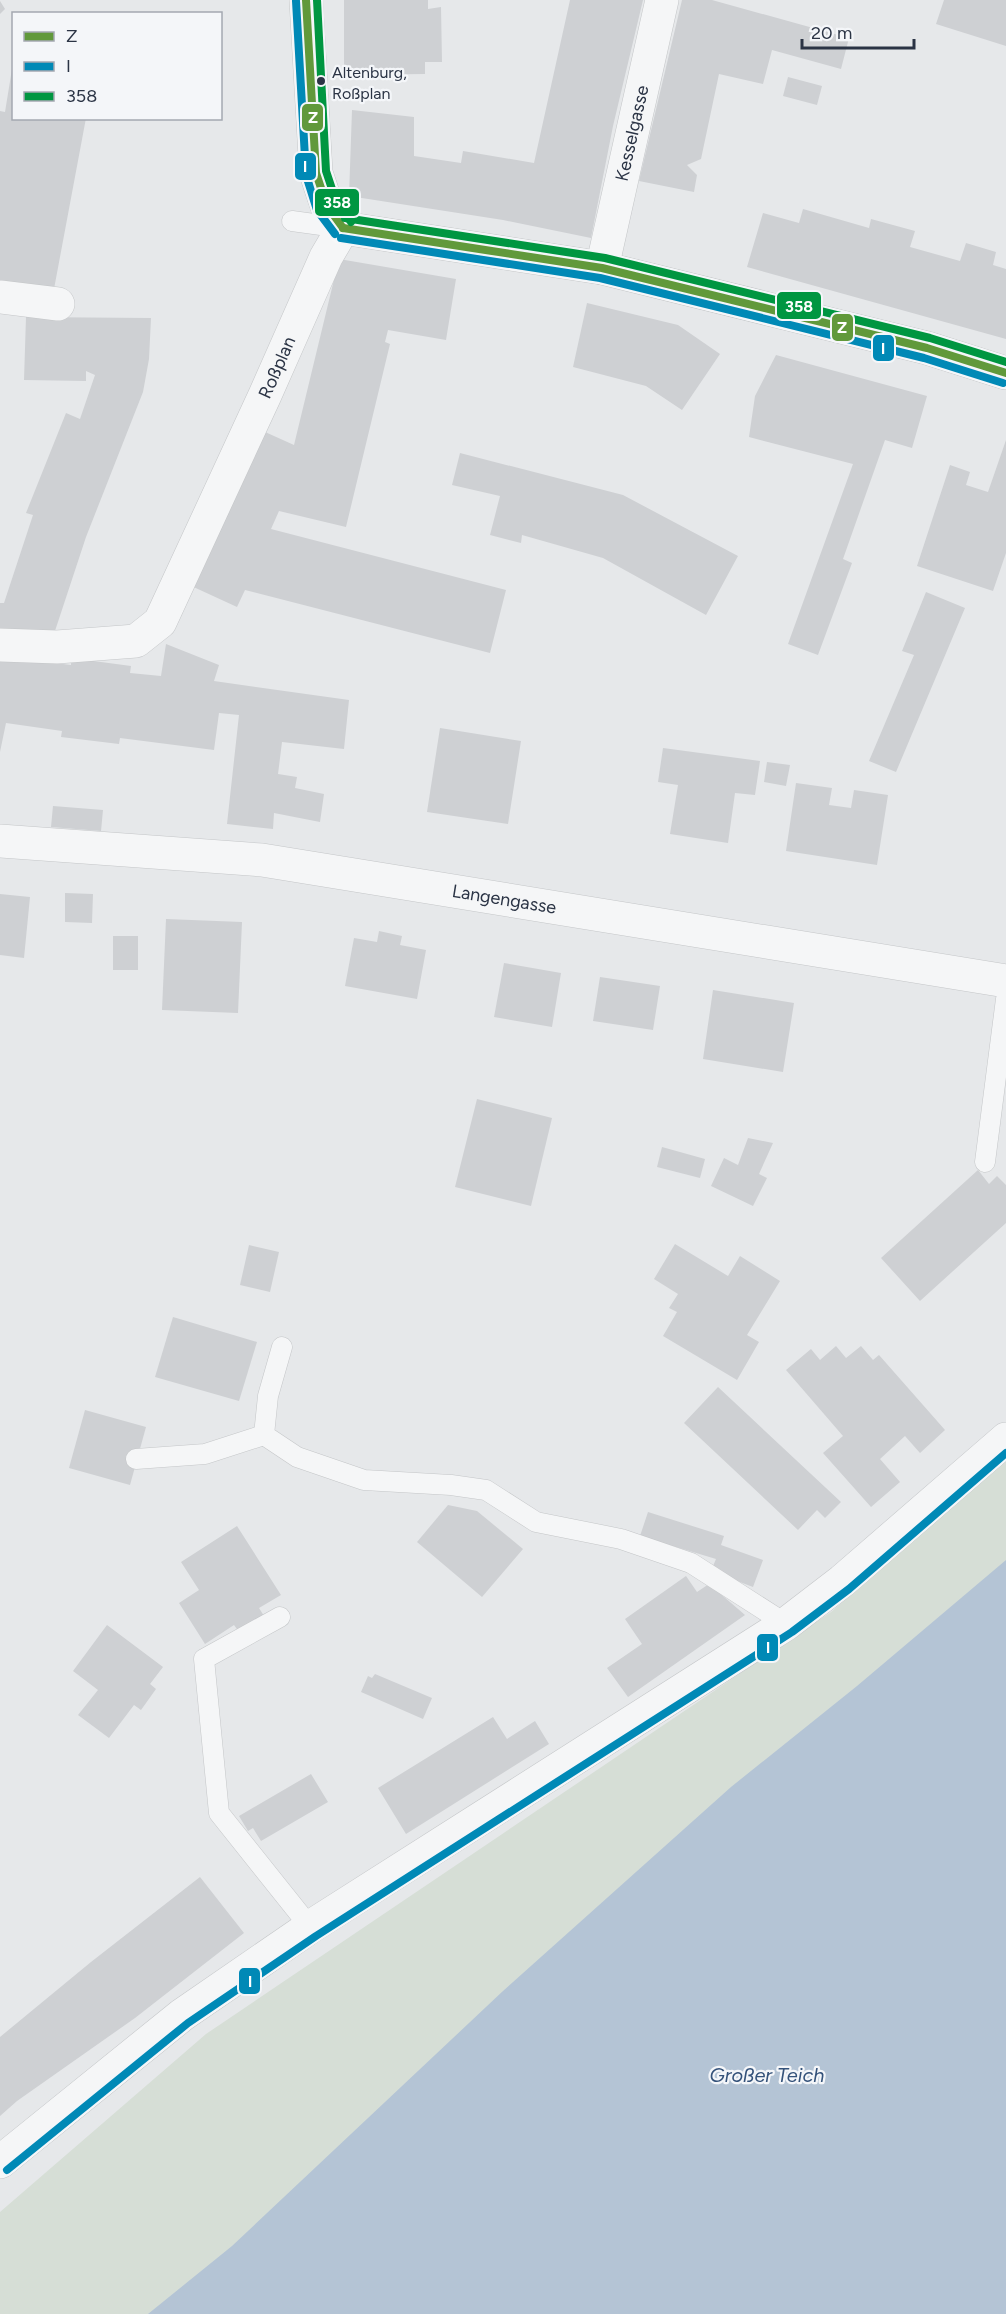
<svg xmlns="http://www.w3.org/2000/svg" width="1006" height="2314" font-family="Figtree,sans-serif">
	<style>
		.green { fill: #d6ded6 }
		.water { fill: #b4c4d5 }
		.building { fill: #ced0d3 }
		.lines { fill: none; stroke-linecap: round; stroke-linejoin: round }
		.lane-casing { stroke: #c4c6c8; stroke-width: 21 }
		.street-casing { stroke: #c4c6c8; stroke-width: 34 }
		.secondary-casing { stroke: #c4c6c8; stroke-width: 34 }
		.lane { stroke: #f5f6f7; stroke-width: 20 }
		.street { stroke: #f5f6f7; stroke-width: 33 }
		.secondary { stroke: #f8f8f8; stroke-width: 33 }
		.bus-1-casing { stroke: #f4f6f9; stroke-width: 12 }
		.bus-2-casing { stroke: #f4f6f9; stroke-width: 12 }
		.bus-3-casing { stroke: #f4f6f9; stroke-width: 12 }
		.bus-1 { stroke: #61993b; stroke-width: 8 }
		.bus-2 { stroke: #0089b6; stroke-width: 8 }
		.bus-3 { stroke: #009641; stroke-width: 8 }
		.bus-dot { fill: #2b3445; stroke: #f4f6f9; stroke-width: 2 }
		.labels { text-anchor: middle; stroke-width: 4.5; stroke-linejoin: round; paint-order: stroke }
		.bus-label { font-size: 16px; fill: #2b3445; stroke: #f4f6f9; text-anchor: start }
		.street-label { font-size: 18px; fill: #2b3445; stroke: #f4f6f9 }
		.water-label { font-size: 20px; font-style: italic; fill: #34527a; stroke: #f4f6f9 }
		.line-badge { stroke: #f4f6f9; stroke-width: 2 }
		.badge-label { font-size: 16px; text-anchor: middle; font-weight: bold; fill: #fff }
	</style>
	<rect width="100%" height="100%" fill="#e6e8ea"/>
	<polygon class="green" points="1006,1459 1006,2314 0,2314 0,2212 206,2034 831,1612"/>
	<polygon class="water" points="1006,1560 1006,2314 148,2314 232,2246 503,1991 731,1787 857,1686"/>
	<g class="building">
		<polygon points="344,0 428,0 428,9 441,7 442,62 425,62 425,74 344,75"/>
		<polygon points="570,0 643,0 613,126 591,238 503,220 349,196 352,110 414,117 414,156 461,163 463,151 534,163"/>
		<polygon points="682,0 712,0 849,38 841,69 772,50 763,84 719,74 701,159 687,165 697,175 694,192 639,181"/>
		<polygon points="944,0 1006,0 1006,46 936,24"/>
		<polygon points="0,1 5,9 0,14"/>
		<polygon points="12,69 14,118 86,118 54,289 0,280 0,111 5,112"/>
		<polygon points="788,77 822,86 817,105 783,96"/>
		<polygon points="803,209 869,228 871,219 915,231 910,247 960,261 966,243 996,252 993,265 1006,269 1006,339 747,267 763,213 799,223"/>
		<polygon points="339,259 456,279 446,340 388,330 385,342 390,344 346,527 279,511 271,529 506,590 490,653 245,590 237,607 187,584 254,427 294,445"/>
		<polygon points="587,303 678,325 720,354 682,410 646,386 573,367"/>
		<polygon points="26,317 151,318 149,359 143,392 86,537 53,637 0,636 0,603 4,603 33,515 26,513 66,413 80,419 95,375 86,371 86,381 24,380"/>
		<polygon points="776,355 927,396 912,448 885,440 843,559 852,563 818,655 788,644 853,464 749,437 755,396"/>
		<polygon points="1006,440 1006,553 993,591 917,566 950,465 970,472 966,485 988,492"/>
		<polygon points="460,453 623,495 738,556 706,615 603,558 522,535 521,543 490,535 500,496 452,485"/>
		<polygon points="926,592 965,608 896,772 869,761 914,655 902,651"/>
		<polygon points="166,644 219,665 214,681 349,700 344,749 282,742 278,774 297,777 295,788 324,794 320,822 274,813 273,829 227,824 239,715 219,713 214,750 120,738 119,744 61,737 62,731 6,723 0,752 0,656 71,665 71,658 131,666 130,673 161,676"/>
		<polygon points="440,728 521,741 508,824 427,812"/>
		<polygon points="663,748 760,761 755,795 735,793 728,843 670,834 678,785 658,782"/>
		<polygon points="767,762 790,765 786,786 764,782"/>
		<polygon points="796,783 832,788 829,805 851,808 854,790 888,795 877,865 786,851"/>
		<polygon points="53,806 103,810 101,831 51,827"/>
		<polygon points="65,893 93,894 92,923 65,922"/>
		<polygon points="0,894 30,897 24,958 0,955"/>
		<polygon points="166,919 242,922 238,1013 162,1010"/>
		<polygon points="379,931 402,936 400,945 426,950 417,999 345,986 354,938 377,942"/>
		<rect x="113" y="936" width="25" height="34"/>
		<polygon points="504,963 561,973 552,1027 494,1017"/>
		<polygon points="600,977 660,986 653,1030 593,1021"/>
		<polygon points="713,990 794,1003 783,1072 703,1059"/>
		<polygon points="477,1099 552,1118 531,1206 455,1187"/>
		<polygon points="748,1138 773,1143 759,1174 767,1178 753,1206 711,1186 724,1158 738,1165"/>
		<polygon points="662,1147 705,1159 700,1178 657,1167"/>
		<polygon points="978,1170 989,1184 997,1176 1006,1185 1006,1223 920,1301 881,1258"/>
		<polygon points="675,1244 728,1276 740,1256 780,1281 747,1335 759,1342 737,1380 663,1336 677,1312 669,1308 678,1294 654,1279"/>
		<polygon points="249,1245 279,1252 270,1292 240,1285"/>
		<polygon points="173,1317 257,1342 239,1401 155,1377"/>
		<polygon points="836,1346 846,1358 861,1346 873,1360 879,1355 945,1430 920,1453 905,1436 880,1459 900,1482 871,1507 823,1453 843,1436 786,1370 811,1349 820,1360"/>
		<polygon points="718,1387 841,1502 825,1518 817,1510 798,1530 684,1423"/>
		<polygon points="85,1410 146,1427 130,1485 69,1468"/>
		<polygon points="448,1505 477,1511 523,1549 482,1597 417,1542"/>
		<polygon points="648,1512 724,1536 721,1545 763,1560 753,1587 711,1571 716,1559 640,1536"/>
		<polygon points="237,1526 281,1595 259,1608 264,1616 239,1632 234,1625 205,1644 179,1603 199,1590 181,1562"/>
		<polygon points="686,1576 697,1592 709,1584 745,1615 628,1697 607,1668 642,1644 625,1619"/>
		<polygon points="107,1625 163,1667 150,1684 156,1689 141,1710 134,1705 109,1738 78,1715 98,1690 73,1671"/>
		<polygon points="375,1674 432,1698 423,1719 361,1692 368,1676 372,1678"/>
		<polygon points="493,1717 507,1739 535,1721 549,1744 406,1834 378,1788"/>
		<polygon points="311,1774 328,1802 261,1841 253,1828 248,1831 239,1816"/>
		<polygon points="200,1877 244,1933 135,2018 17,2101 0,2116 0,2037 91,1962"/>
	</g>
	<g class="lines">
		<defs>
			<g id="lane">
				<polyline points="292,221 343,228"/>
				<polyline points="985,1162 1006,999"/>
				<polyline points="282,1347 268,1396 264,1435 297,1457 364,1480 451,1485 486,1490 536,1522 621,1539 691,1563 786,1624"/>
				<polyline points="136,1459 205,1454 264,1435"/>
				<polyline points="280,1617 204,1659 219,1813 310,1927"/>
			</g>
			<g id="street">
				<path id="s1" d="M602,268L662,0"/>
				<polyline points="0,297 58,304"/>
				<path id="s2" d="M0,645L57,647L136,641L160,622L265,395L326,257L343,228"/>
				<path id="s3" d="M0,841L262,860L1006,981"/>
				<polyline points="0,2162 182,2015 310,1927 786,1624 842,1581 1006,1439"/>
			</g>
			<polyline id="secondary" points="306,0 316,173 327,206 343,228 602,268 927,348 1006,373"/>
		</defs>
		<use href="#lane" class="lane-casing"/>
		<use href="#street" class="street-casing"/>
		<use href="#secondary" class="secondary-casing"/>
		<use href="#lane" class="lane"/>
		<use href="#street" class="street"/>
		<use href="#secondary" class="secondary"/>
		<defs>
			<g id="bus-1">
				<polyline points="306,0 316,173 327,206 343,228"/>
				<polyline points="343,228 602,268 927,348 1006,373"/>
			</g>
			<g id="bus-2">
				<polyline points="296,1 306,175 317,210 335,234"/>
				<polyline points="341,238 600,278 924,358 1003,383"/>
				<polyline points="7,2170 188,2023 316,1936 792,1632 849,1589 1006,1453"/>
			</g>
			<g id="bus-3">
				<polyline points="317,0 326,171 336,201 351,222"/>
				<polyline points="345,218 605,258 930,338 1006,362"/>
			</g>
		</defs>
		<use href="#bus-1" class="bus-1-casing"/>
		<use href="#bus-2" class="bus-2-casing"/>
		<use href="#bus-3" class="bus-3-casing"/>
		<use href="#bus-1" class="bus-1"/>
		<use href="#bus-2" class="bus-2"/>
		<use href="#bus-3" class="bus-3"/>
	</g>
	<circle class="bus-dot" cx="321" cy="81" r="5"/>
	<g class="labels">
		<g class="bus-label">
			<text x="332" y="78">Altenburg,<tspan x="332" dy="21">Roßplan</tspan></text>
		</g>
		<g class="street-label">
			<text dy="6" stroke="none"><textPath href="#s1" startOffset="138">Kesselgasse</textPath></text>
			<text dy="6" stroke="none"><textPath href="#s2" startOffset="447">Roßplan</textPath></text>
			<text dy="6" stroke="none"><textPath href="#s3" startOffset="508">Langengasse</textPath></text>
		</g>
		<g class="water-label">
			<text x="767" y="2082">Großer Teich</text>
		</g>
	</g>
	<g class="line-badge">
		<rect x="301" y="103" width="23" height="29" rx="6" fill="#61993b"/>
		<rect x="294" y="152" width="23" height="29" rx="6" fill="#0089b6"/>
		<rect x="314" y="188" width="46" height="29" rx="6" fill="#009641"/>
		<rect x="776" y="291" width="46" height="29" rx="6" fill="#009641"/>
		<rect x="831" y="313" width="23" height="29" rx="6" fill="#61993b"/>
		<rect x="872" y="334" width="23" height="28" rx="6" fill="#0089b6"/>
		<rect x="756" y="1633" width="23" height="29" rx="6" fill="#0089b6"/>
		<rect x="238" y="1967" width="23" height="28" rx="6" fill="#0089b6"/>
	</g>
	<g class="badge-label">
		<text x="313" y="123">Z</text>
		<text x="305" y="172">I</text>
		<text x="337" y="208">358</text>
		<text x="799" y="312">358</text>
		<text x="842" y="333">Z</text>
		<text x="883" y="354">I</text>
		<text x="768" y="1653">I</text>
		<text x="250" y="1987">I</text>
	</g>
	<rect x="12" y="12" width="210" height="108" fill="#f4f6f9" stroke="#a4a8b1" stroke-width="1.5"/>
	<rect x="24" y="32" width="30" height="9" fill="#61993b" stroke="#a4a8b1" stroke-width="1.5"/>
	<text x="66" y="42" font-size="18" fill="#2b3445">Z</text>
	<rect x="24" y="62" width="30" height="9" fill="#0089b6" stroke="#a4a8b1" stroke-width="1.5"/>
	<text x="66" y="72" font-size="18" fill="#2b3445">I</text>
	<rect x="24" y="92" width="30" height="9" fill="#009641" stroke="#a4a8b1" stroke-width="1.5"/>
	<text x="66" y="102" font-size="18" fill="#2b3445">358</text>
	<path d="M802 39v9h112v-9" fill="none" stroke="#2b3445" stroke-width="3"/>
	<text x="811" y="39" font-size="18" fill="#2b3445" stroke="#f4f6f9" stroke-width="4.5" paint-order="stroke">20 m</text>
</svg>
